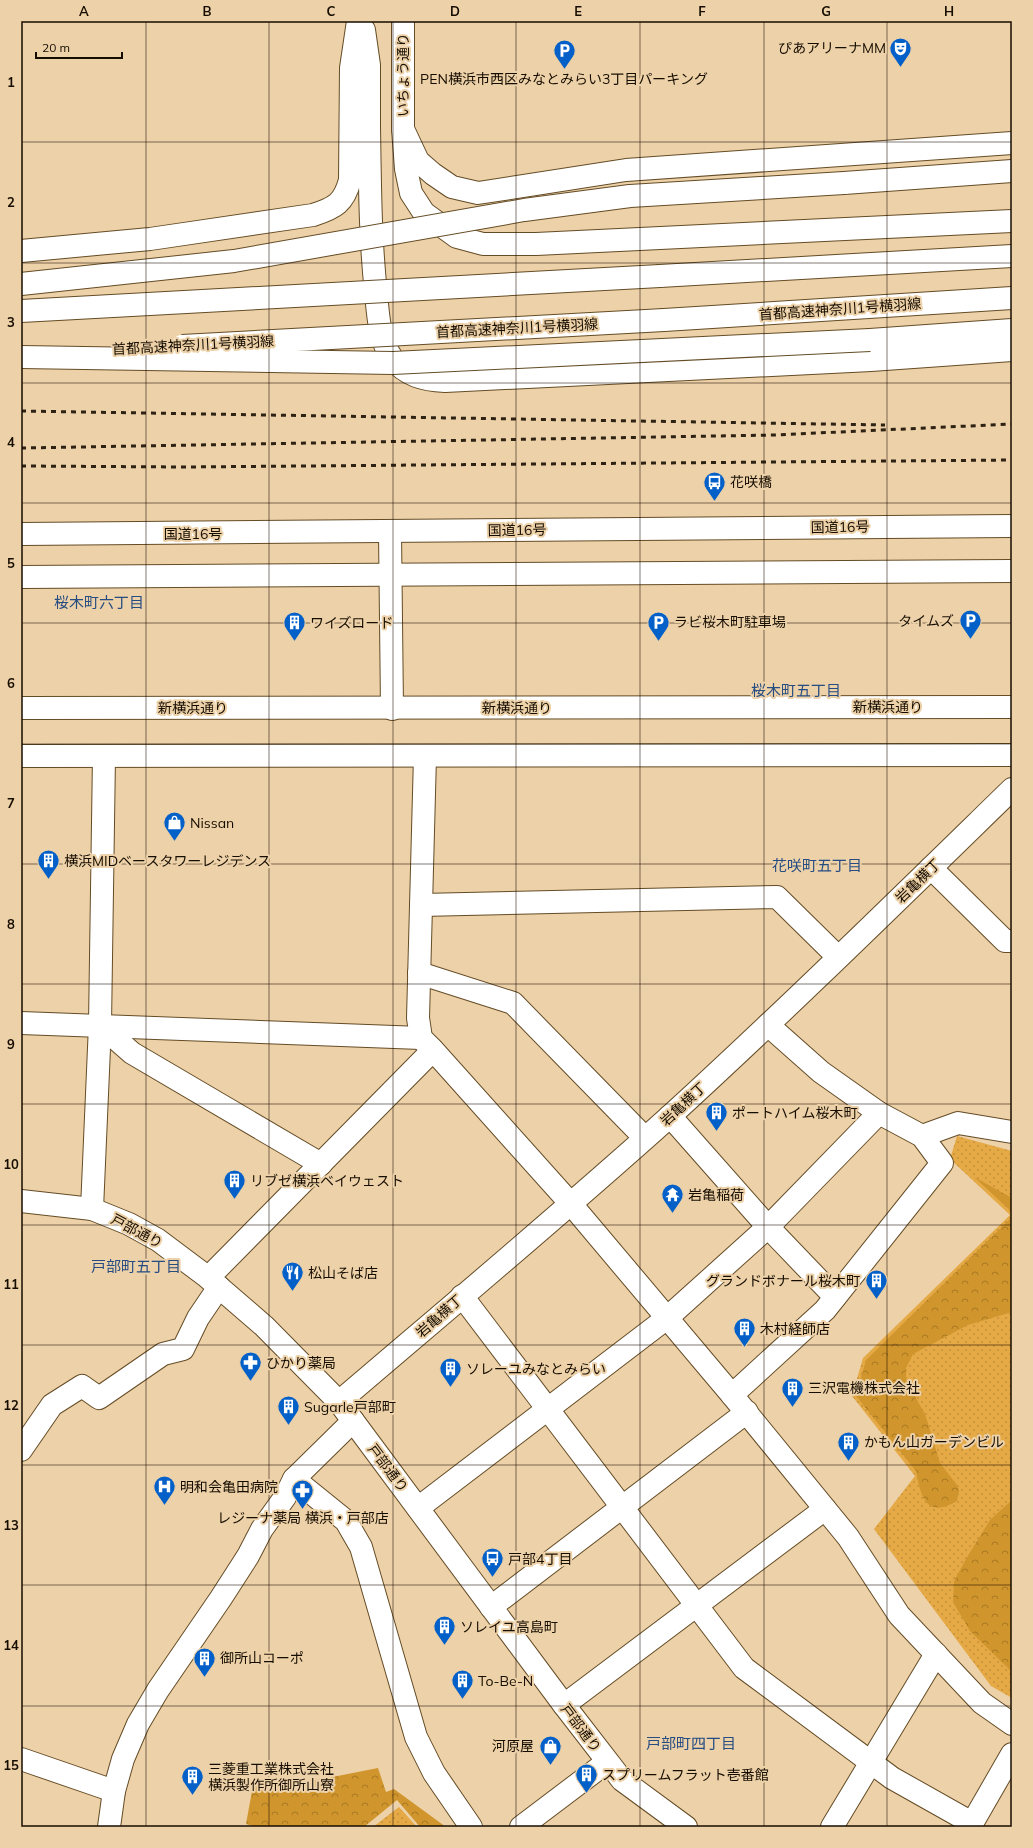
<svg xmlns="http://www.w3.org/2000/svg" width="1033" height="1848" font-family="Mulish,'Noto Sans JP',sans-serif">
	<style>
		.grass { fill: url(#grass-dots) }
		.forest { fill: url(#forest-crowns) }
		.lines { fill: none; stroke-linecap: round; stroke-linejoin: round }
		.minor-casing { stroke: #644c26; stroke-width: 24 }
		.highway-casing { stroke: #644c26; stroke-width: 24 }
		.minor { stroke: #fff; stroke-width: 22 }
		.highway { stroke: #fff; stroke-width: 22 }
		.rail { stroke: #2d2213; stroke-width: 3; stroke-dasharray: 5 5; stroke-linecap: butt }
		.highway-bridge-casing { stroke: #644c26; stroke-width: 24; stroke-linecap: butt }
		.highway-bridge { stroke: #fff; stroke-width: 22 }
		.grid { fill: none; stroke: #160d01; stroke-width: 1; stroke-opacity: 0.55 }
		.labels { text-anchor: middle; stroke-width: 4; stroke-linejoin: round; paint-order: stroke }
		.poi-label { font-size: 14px; fill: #160d01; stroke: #edd1a8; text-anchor: start }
		.street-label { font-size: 14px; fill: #160d01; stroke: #edd1a8 }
		.neighbourhood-label { font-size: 15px; fill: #264c82; stroke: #edd1a8 }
		.neatline { fill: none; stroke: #160d01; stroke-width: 1.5 }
		.grid-label { font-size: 13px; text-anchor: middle; font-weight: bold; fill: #160d01 }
	</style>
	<defs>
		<pattern id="grass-dots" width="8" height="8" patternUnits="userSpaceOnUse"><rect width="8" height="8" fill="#e5a945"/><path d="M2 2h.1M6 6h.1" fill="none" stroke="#c4903b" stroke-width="1.8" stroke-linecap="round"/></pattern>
		<pattern id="forest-crowns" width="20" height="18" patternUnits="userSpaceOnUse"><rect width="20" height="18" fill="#d0952c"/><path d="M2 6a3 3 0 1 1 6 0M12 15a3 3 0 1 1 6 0" fill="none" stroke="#a87823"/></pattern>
	</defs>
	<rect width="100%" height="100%" fill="#edd1a8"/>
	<g class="grass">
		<polygon points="957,1136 1012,1151 1012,1698 991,1686 874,1529 915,1476 852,1396 863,1358 1010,1215 950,1159"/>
		<polygon points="399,1807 417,1827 373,1827"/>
	</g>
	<g class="forest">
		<polygon points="974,1177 1012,1198 1012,1212"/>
		<path d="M1012,1217V1312L968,1325L913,1354L906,1368V1381L925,1414L940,1463L957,1485L959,1491L957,1501C926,1519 921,1497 916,1471L856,1396L866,1360Z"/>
		<polygon points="1012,1500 1012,1672 970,1631 953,1602 954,1581 966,1559 990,1520"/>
		<polygon points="378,1768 386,1792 394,1789 446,1827 420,1827 397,1800 364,1827 256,1827 246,1824 254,1780 287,1786"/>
	</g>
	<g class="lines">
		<defs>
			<g id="minor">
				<polyline points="403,21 403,129 418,161 433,174 452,187 478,193 626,170 1012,143"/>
				<polyline points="364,30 369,65 369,127"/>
				<path d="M21,251L150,239L313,215C335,208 344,203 350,180L351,68L358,21"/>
				<polyline points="390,532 392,709"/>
				<polyline points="21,708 1012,707"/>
				<polyline points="21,756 1012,755"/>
				<polyline points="425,756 418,1018 421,1038 431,1048"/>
				<polyline points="931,868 1005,941 1012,941"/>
				<polyline points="421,905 777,897 838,957"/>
				<polyline points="419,973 513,1003 645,1138"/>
				<polyline points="21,1023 421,1038"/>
				<polyline points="100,1025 132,1053 321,1164"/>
				<polyline points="670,1116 768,1227 835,1297"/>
				<polyline points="922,1136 958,1123 1012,1132"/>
				<polyline points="21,1201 92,1209 129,1224 158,1240 206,1276 264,1326 339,1402 564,1705 622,1780 686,1827"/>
				<polyline points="92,1209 100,1025 104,756"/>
				<polyline points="209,1277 433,1050 571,1204 732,1395 848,1537 899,1615 982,1703 1012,1724"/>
				<polyline points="462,1296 744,1668 892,1778 972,1823"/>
				<polyline points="732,1395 825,1310 942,1163 922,1136 879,1113 821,1072 768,1025"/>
				<path d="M339,1402C449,1308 560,1215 668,1118C785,1011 898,900 1012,789"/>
				<polyline points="21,1450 52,1405 82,1386 99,1398 163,1354 183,1349 198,1318 219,1287"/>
				<polyline points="294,1479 346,1521 361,1547 416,1737 434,1773 471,1827"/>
				<polyline points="418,1508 667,1318 768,1227 879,1113"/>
				<polyline points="491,1607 747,1412"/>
				<polyline points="564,1705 825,1509"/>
				<polyline points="21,1759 114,1791"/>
				<polyline points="109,1827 114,1791 123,1759 138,1724 158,1690 221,1598 248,1556 262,1529 285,1497 294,1479 353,1421"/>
				<polyline points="521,1827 607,1762"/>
				<polyline points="832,1827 936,1654"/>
				<polyline points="970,1827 1012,1754"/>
			</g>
			<g id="highway">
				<path d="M369,127C370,183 370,238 376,293C378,314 379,340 392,358C406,376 424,380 445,381L871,360L1012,350"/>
				<polyline points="403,129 406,169 411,193 424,213 457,237 483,244 536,244 1012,221"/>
				<polyline points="844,183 1012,171"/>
				<polyline points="660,276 1012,256"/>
				<polyline points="664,320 1012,298"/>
				<polyline points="870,340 1012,330"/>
				<polyline points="21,534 1012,526"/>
				<polyline points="21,577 1012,571"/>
			</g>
		</defs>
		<use href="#minor" class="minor-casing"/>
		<use href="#highway" class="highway-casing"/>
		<use href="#minor" class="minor"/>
		<use href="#highway" class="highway"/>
		<g class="rail">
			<polyline points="21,411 885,425"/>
			<polyline points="21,448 774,435 1012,424"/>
			<polyline points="21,466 184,467 1012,460"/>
		</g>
		<defs>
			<g id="highway-bridge">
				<polyline points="21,284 234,261 524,210 630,196 844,183"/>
				<polyline points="21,311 660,276"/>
				<polyline points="182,346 664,320"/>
				<polyline points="21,357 393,363 870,340"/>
			</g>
		</defs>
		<use href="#highway-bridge" class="highway-bridge-casing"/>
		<use href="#highway-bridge" class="highway-bridge"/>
	</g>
	<path class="grid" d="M146,21V1827M269,21V1827M393,21V1827M516,21V1827M640,21V1827M764,21V1827M887,21V1827M21,142H1012M21,263H1012M21,383H1012M21,503H1012M21,623H1012M21,744H1012M21,864H1012M21,984H1012M21,1104H1012M21,1225H1012M21,1345H1012M21,1465H1012M21,1585H1012M21,1706H1012"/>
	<defs>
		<symbol id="theatre-pin" viewBox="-11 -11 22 30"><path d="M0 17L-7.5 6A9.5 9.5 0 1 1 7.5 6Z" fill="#0360c9" stroke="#edd1a8"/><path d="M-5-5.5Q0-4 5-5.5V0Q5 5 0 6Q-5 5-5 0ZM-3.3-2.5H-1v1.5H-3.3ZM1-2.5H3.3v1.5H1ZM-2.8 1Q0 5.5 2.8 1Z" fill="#fff"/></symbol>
		<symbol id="parking-pin" viewBox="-11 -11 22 30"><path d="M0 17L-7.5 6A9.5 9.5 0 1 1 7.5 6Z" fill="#0360c9" stroke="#edd1a8"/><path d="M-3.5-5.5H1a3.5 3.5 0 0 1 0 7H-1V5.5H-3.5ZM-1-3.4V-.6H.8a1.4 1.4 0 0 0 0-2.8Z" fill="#fff"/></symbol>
		<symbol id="bus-pin" viewBox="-11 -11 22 30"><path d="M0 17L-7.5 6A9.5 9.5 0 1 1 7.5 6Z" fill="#0360c9" stroke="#edd1a8"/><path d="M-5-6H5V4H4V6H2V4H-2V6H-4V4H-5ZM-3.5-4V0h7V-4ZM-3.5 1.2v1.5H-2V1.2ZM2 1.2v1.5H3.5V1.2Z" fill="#fff"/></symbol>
		<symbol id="building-pin" viewBox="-11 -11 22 30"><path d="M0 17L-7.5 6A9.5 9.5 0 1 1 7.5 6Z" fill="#0360c9" stroke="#edd1a8"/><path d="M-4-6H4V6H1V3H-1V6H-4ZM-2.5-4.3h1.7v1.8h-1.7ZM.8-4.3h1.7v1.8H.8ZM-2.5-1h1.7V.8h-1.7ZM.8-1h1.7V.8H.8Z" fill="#fff"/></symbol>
		<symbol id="shop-pin" viewBox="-11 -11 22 30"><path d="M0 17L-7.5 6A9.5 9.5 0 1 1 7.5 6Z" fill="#0360c9" stroke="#edd1a8"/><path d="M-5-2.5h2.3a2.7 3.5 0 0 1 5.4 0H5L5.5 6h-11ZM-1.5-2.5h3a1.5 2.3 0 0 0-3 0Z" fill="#fff"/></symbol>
		<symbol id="temple-pin" viewBox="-11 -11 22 30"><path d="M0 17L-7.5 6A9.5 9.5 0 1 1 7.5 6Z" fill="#0360c9" stroke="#edd1a8"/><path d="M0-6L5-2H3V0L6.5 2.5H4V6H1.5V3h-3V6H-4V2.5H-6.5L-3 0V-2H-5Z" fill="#fff"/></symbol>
		<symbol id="restaurant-pin" viewBox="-11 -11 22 30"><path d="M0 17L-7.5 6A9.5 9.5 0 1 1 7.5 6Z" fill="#0360c9" stroke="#edd1a8"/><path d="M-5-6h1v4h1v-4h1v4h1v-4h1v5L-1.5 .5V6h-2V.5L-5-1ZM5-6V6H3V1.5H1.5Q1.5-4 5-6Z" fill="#fff"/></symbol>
		<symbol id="pharmacy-pin" viewBox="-11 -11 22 30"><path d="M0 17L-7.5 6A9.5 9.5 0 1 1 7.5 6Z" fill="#0360c9" stroke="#edd1a8"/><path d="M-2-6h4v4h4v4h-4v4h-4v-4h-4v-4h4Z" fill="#fff"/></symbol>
		<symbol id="hospital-pin" viewBox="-11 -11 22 30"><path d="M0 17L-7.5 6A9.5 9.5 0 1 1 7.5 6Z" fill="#0360c9" stroke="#edd1a8"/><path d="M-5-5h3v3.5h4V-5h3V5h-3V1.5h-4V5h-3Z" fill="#fff"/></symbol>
	</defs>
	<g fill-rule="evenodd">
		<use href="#theatre-pin" x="888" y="36" width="25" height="34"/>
		<use href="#parking-pin" x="552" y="38" width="25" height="34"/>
		<use href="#bus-pin" x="702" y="470" width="25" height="34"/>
		<use href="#parking-pin" x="958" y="608" width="25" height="34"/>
		<use href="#parking-pin" x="646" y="610" width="25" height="34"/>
		<use href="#building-pin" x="282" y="610" width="25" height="34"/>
		<use href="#shop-pin" x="162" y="810" width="25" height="34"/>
		<use href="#building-pin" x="36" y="848" width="25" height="34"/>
		<use href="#building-pin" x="704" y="1100" width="25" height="34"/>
		<use href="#building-pin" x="222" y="1168" width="25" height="34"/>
		<use href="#temple-pin" x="660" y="1182" width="25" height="34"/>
		<use href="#restaurant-pin" x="280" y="1260" width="25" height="34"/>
		<use href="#building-pin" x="864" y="1268" width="25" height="34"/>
		<use href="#building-pin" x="732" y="1316" width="25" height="34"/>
		<use href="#pharmacy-pin" x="238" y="1350" width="25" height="34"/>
		<use href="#building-pin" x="438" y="1356" width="25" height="34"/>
		<use href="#building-pin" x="780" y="1376" width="25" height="34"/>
		<use href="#building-pin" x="276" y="1394" width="25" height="34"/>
		<use href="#building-pin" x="836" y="1430" width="25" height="34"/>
		<use href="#hospital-pin" x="152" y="1474" width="25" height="34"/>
		<use href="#pharmacy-pin" x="290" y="1478" width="25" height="34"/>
		<use href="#bus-pin" x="480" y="1546" width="25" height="34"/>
		<use href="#building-pin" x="432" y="1614" width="25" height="34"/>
		<use href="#building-pin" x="192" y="1646" width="25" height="34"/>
		<use href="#building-pin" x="450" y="1668" width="25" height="34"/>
		<use href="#shop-pin" x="538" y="1734" width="25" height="34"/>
		<use href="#building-pin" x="574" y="1762" width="25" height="34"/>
		<use href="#building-pin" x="180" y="1764" width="25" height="34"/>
	</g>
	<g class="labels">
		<g class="poi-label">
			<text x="886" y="53" text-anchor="end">ぴあアリーナMM</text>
			<text x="564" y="84" text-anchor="middle">PEN横浜市西区みなとみらい3丁目パーキング</text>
			<text x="730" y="487">花咲橋</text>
			<text x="954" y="626" text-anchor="end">タイムズ</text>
			<text x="674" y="627">ラビ桜木町駐車場</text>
			<text x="310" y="628">ワイズロード</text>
			<text x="190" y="828">Nissan</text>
			<text x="64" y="866">横浜MIDベースタワーレジデンス</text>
			<text x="732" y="1118">ポートハイム桜木町</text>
			<text x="250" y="1186">リブゼ横浜ベイウェスト</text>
			<text x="688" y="1200">岩亀稲荷</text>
			<text x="308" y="1278">松山そば店</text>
			<text x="860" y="1286" text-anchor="end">グランドボナール桜木町</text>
			<text x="760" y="1334">木村経師店</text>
			<text x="266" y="1368">ひかり薬局</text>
			<text x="466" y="1374">ソレーユみなとみらい</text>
			<text x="808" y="1393">三沢電機株式会社</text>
			<text x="304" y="1412">Sugarle戸部町</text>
			<text x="864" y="1447">かもん山ガーデンビル</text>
			<text x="180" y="1492">明和会亀田病院</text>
			<text x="303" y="1523" text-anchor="middle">レジーナ薬局 横浜・戸部店</text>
			<text x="508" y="1564">戸部4丁目</text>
			<text x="460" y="1632">ソレイユ高島町</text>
			<text x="220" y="1663">御所山コーポ</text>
			<text x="478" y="1686">To-Be-N</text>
			<text x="534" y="1751" text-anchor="end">河原屋</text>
			<text x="208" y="1774">三菱重工業株式会社<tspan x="208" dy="16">横浜製作所御所山寮</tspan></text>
			<text x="602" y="1780">スプリームフラット壱番館</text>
		</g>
		<g class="street-label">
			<text transform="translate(403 75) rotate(-90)" y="5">いちょう通り</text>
			<text transform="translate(840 309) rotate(-4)" y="5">首都高速神奈川1号横羽線</text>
			<text transform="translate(517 328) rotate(-3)" y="5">首都高速神奈川1号横羽線</text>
			<text transform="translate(193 345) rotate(-3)" y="5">首都高速神奈川1号横羽線</text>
			<text transform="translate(840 527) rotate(-1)" y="5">国道16号</text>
			<text transform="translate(517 530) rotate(-1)" y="5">国道16号</text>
			<text x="193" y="539">国道16号</text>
			<text x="888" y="712">新横浜通り</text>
			<text x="193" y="713">新横浜通り</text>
			<text x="517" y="713">新横浜通り</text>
			<text transform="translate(918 881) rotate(-44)" y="5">岩亀横丁</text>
			<text transform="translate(683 1104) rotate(-43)" y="5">岩亀横丁</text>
			<text transform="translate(137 1231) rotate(28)" y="5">戸部通り</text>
			<text transform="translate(439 1316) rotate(-41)" y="5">岩亀横丁</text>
			<text transform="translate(388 1468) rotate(53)" y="5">戸部通り</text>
			<text transform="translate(581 1728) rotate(53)" y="5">戸部通り</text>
		</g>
		<g class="neighbourhood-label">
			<text x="99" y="608">桜木町六丁目</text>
			<text x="796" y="696">桜木町五丁目</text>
			<text x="817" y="871">花咲町五丁目</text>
			<text x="136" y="1272">戸部町五丁目</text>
			<text x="691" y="1749">戸部町四丁目</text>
		</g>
	</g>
	<rect width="1033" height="1848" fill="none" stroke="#edd1a8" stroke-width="44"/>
	<path d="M36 52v6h86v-6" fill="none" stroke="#160d01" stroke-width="2"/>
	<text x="42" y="52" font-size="12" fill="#160d01" stroke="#edd1a8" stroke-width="3" paint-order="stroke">20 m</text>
	<rect x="22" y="22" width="989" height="1804" class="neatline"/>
	<g class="grid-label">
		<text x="84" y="16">A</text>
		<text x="207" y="16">B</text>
		<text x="331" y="16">C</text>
		<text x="455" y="16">D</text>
		<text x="578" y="16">E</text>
		<text x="702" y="16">F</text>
		<text x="826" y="16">G</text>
		<text x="949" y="16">H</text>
		<text x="11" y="87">1</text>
		<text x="11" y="207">2</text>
		<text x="11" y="327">3</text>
		<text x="11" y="447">4</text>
		<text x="11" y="568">5</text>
		<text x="11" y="688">6</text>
		<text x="11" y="808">7</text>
		<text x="11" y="929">8</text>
		<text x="11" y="1049">9</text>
		<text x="11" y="1169">10</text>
		<text x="11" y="1289">11</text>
		<text x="11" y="1410">12</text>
		<text x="11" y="1530">13</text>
		<text x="11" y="1650">14</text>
		<text x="11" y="1770">15</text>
	</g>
</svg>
